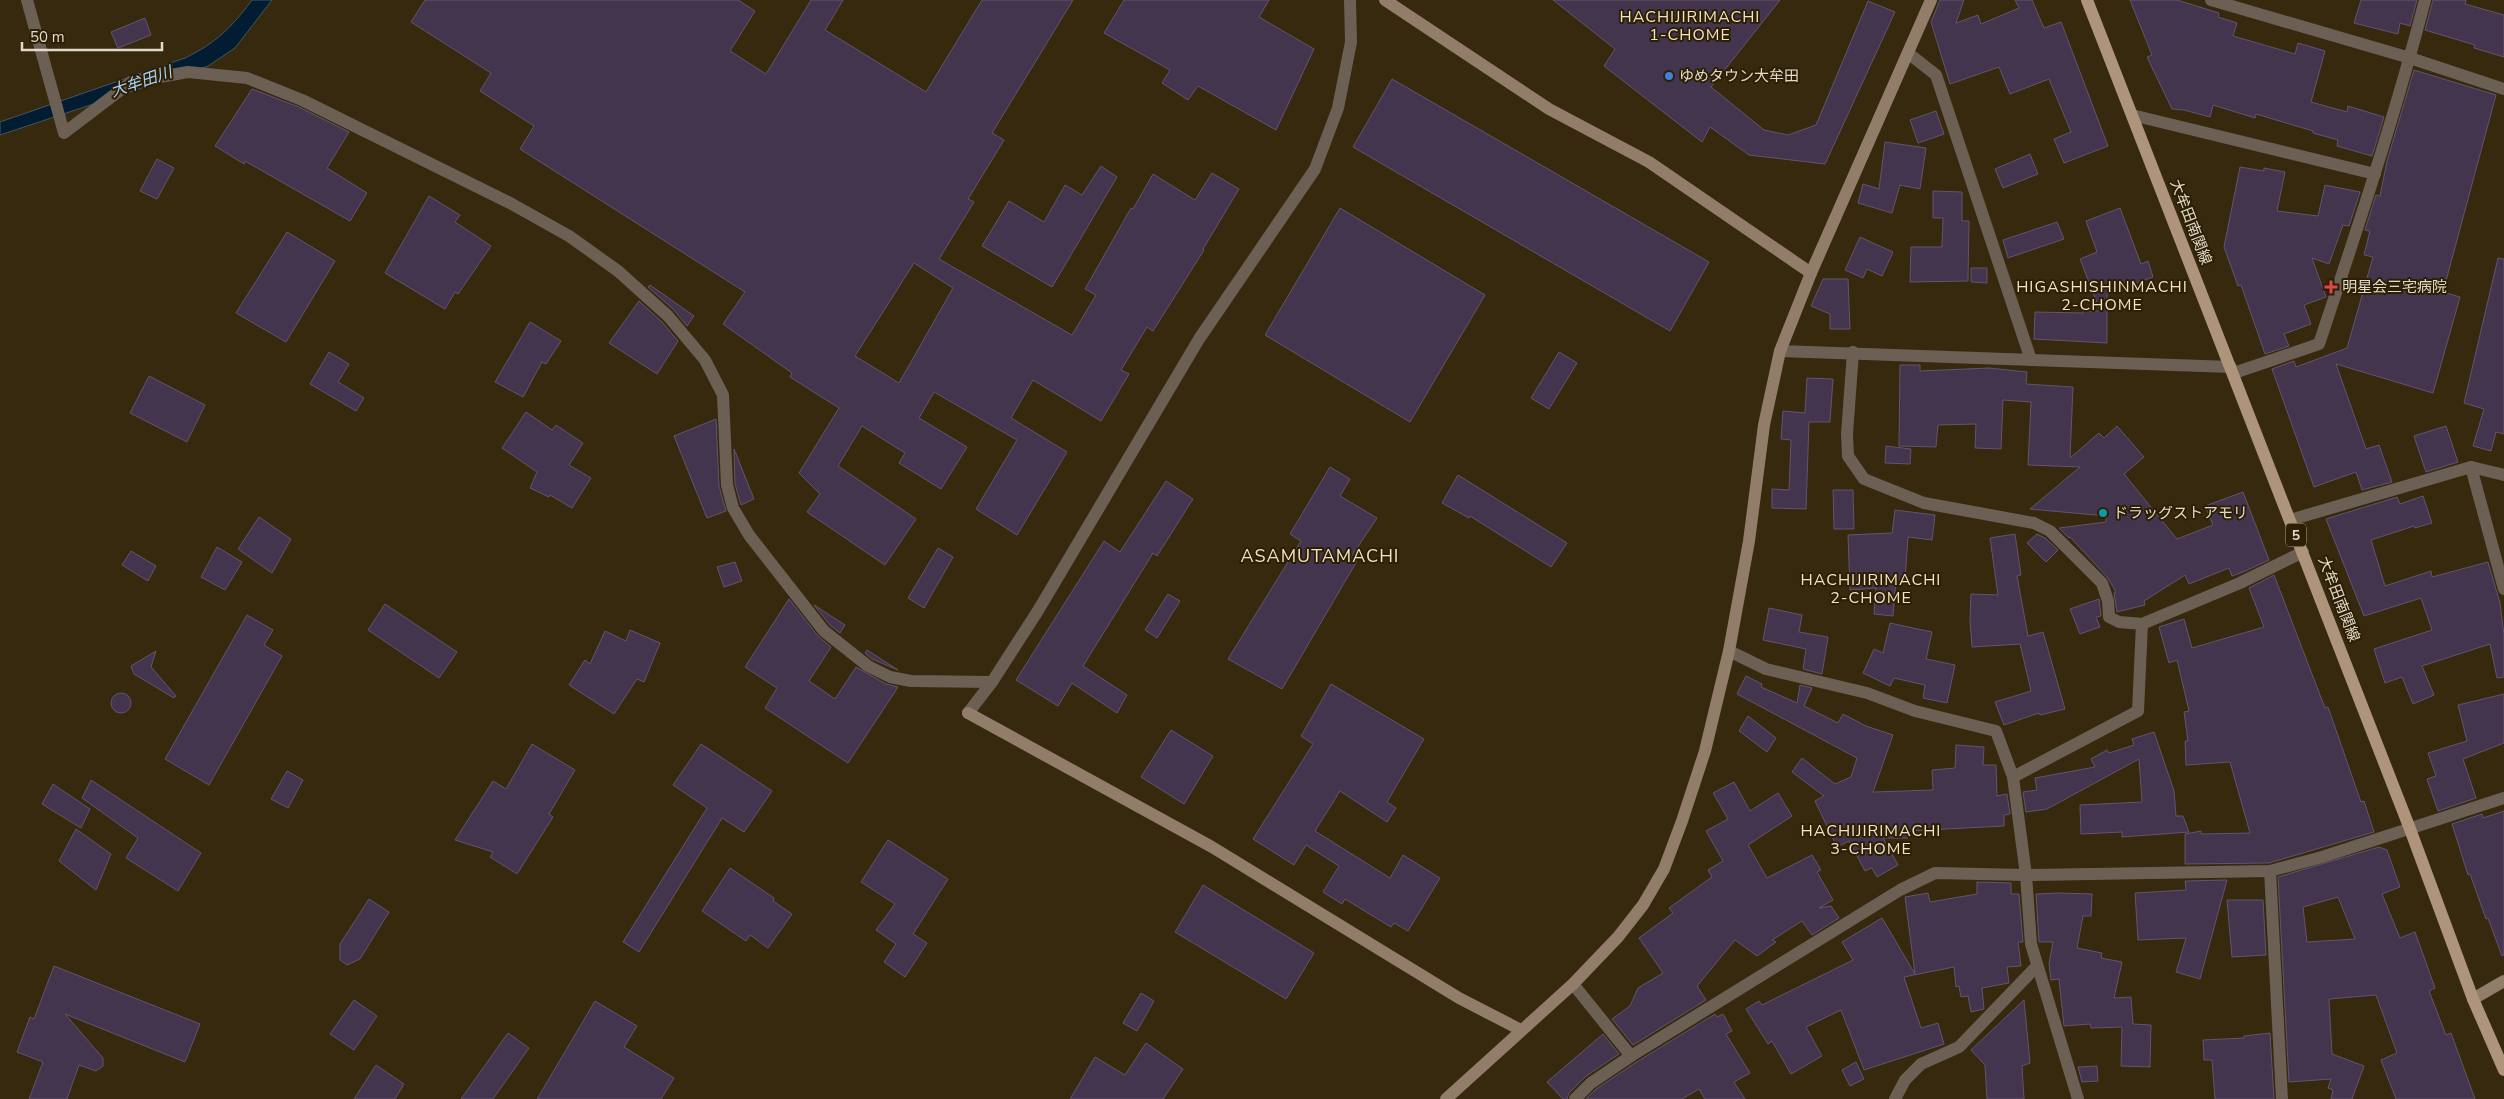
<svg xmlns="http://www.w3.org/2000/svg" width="2504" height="1099" font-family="'Nunito Sans','Noto Sans JP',sans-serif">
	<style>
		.water { fill: #021c32; stroke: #45555f }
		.building { fill: #44354e; stroke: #64536d; fill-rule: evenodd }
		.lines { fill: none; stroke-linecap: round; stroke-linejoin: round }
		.street { stroke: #6c6054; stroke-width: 12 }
		.secondary { stroke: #917d6a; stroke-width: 12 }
		.primary { stroke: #ad947b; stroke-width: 12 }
		.shop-dot { fill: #3f7fe0; stroke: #2c1f04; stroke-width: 2 }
		.health-dot { fill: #e0444e; stroke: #2c1f04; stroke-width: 2 }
		.culture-dot { fill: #0f9aa8; stroke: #2c1f04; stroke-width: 2 }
		.labels { text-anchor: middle; stroke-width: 4; stroke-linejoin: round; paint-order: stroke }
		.shield { fill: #2c1f04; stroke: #aba18e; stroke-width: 1 }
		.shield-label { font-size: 14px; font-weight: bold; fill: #e1d9c9 }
		.poi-label { font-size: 15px; fill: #e1d9c9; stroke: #2c1f04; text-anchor: start }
		.street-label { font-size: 15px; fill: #e1d9c9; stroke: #2c1f04 }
		.neighbourhood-label { font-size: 16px; letter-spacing: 1px; fill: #f2e1c2; stroke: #2c1f04 }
		.water-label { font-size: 16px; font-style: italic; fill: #a9d0f5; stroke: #2c1f04 }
		.quarter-label { font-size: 18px; letter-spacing: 1px; fill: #f2e1c2; stroke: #2c1f04 }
	</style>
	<rect width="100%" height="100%" fill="#36290e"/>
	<path class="water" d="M252,0H272L235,48L208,66L0,135V122L185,58C216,43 231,28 252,0Z"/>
	<g class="building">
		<path d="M425,0H738L755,11L730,51L766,74L811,0H843L825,30L926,92L982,0H1073L992,133L1004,140L968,199L974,202L939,259L1072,335L1096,295L1085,289L1131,208L1133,209L1153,174L1195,200L1212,173L1239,189L1203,249L1204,250L1153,331L1147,327L1121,370L1129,374L1101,421L1033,380L1011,418L1067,452L1017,535L976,509L1017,440L934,392L919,418L967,447L941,489L899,463L905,453L862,426L838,466L916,519L885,565L807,512L820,494L799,473L839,408L790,377L792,373L723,324L745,292L520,149L534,126L480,91L491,73L411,22ZM914,263L953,288L899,383L855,356Z"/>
		<polygon points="1124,0 1269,0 1259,17 1314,49 1276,130 1198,86 1188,100 1162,83 1170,70 1104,33"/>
		<polygon points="1553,0 1780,0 1711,87 1764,130 1788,135 1816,125 1868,1 1895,12 1825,164 1749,155 1710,127 1702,142 1604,66 1615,49"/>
		<polygon points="1940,0 1964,0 1956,23 1978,15 1981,24 2019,8 2015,0 2032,0 2044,28 2061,22 2108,146 2064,163 2054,139 2071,132 2049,79 2010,94 1999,67 1950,84 1931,22"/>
		<polygon points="2130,0 2177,0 2219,13 2218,17 2237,23 2233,36 2295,54 2298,43 2325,51 2311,102 2347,112 2348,106 2384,117 2372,156 2337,146 2338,140 2313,133 2313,131 2256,114 2255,118 2213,105 2210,117 2184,110 2172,109 2147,57 2152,55"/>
		<polygon points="2361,0 2417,0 2410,26 2400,23 2398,34 2354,23"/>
		<polygon points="2433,0 2466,0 2465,4 2504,15 2504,57 2474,48 2475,45 2425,30"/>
		<polygon points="145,18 151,35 118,48 111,32"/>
		<polygon points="2414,70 2496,95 2443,292 2460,297 2433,393 2336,364 2366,449 2379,445 2392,482 2362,490 2356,472 2314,487 2272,369 2294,361 2296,367 2347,348 2373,257 2364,255 2370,231 2365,230 2376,195 2380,196 2387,161"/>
		<polygon points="1392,79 1709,262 1670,331 1353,147"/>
		<polygon points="252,89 299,107 349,132 327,168 367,193 350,221 245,161 244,164 215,146"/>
		<polygon points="1936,111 1944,134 1918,143 1910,120"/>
		<polygon points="1885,142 1926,148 1920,189 1900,185 1892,213 1858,203 1863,184 1879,189"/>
		<polygon points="2030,154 2038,174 2003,188 1995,169"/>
		<polygon points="157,159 174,168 157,199 140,191"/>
		<polygon points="1101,166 1117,177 1052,287 982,246 1009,201 1044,222 1065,185 1082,195"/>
		<polygon points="2240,167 2264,171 2264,168 2285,172 2277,211 2318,216 2325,185 2360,192 2349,226 2343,225 2329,264 2312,258 2326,297 2304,305 2311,324 2284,334 2289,346 2265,354 2241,285 2238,286 2224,247"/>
		<polygon points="1933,191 1962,192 1962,221 1969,221 1968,281 1910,282 1911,247 1942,247 1943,218 1933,218"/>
		<polygon points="429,196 460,215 455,222 491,246 458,294 455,292 445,309 385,273"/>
		<polygon points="1340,208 1485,295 1410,422 1265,335"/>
		<polygon points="2120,208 2141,264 2148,261 2153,277 2107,294 2107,343 2034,339 2035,312 2083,313 2083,311 2100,311 2080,259 2097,252 2086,221"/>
		<polygon points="2057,222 2064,239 2008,258 2003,240"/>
		<polygon points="287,232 335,261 286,342 236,313"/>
		<polygon points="1860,237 1893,252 1882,276 1867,269 1863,278 1845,270"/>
		<polygon points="2498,258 2504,259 2504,434 2496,432 2491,451 2473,446 2484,409 2464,403"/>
		<polygon points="1971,268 1987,268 1987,283 1971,282"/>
		<polygon points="1823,279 1848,279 1850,329 1830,329 1830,314 1811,306"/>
		<polygon points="650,285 694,316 687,326 674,310 648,287"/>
		<polygon points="639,301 662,322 678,341 657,374 609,343"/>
		<polygon points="530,322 561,341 546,364 542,362 523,397 495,382"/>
		<polygon points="329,352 349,364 338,382 364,398 356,411 310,384"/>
		<polygon points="1559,352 1577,363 1549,409 1531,398"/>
		<polygon points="1900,365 1920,365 1920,371 1989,368 2027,372 2026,384 2073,387 2070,458 2099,433 2104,438 2117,426 2144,457 2124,474 2177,539 2213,525 2205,506 2243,492 2269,560 2243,572 2232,576 2229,568 2189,584 2185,575 2144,601 2145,605 2117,612 2114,593 2116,592 2108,578 2070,537 2069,538 2059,528 2106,522 2106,516 2030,509 2080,467 2028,465 2031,402 2003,400 2001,449 1975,448 1976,424 1938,425 1936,447 1899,446"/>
		<polygon points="149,376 205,405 187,442 130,413"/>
		<polygon points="1807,378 1833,379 1830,422 1809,422 1806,509 1772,508 1772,489 1789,490 1791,440 1781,439 1783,411 1805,413"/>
		<polygon points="526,412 552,430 556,425 583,443 569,465 591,478 572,508 550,495 549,497 530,488 537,472 502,448"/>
		<polygon points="716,419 719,486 726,511 707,518 674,436"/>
		<polygon points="2446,426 2458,462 2426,472 2414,436"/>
		<polygon points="1886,446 1911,449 1910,464 1885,463"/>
		<polygon points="734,449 754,499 741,505 735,484"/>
		<polygon points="1330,467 1350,479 1340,496 1377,518 1351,557 1357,561 1282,689 1228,659 1301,541 1290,534"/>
		<polygon points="1458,475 1567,543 1551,567 1470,516 1469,518 1442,503"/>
		<polygon points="1166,481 1193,499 1157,556 1153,553 1083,666 1127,695 1117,713 1072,683 1058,706 1016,680 1104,541 1120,552"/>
		<polygon points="1833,490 1853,490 1854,529 1834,529"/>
		<polygon points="2423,496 2432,523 2415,528 2414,526 2371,540 2385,586 2431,571 2432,577 2488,562 2500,603 2504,635 2504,677 2497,678 2490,644 2422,666 2434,695 2413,704 2402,677 2385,683 2374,649 2432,630 2421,598 2364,616 2326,519 2397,497 2400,504"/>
		<polygon points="1895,510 1935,515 1932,540 1908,537 1905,580 1896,579 1893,616 1874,614 1876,588 1850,590 1848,535 1892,533"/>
		<polygon points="259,517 291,539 272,573 238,549"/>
		<polygon points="2015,534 2021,575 2017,576 2028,636 2043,632 2065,709 2040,715 2039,713 2004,725 1995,702 2031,691 2020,644 1972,647 1970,620 1971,594 1998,595 1990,538"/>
		<polygon points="2037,534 2045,538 2058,550 2046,562 2027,543"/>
		<polygon points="217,547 242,562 225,590 201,577"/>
		<polygon points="938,548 953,557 924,608 908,598"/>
		<polygon points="131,551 156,566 148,581 122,565"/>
		<polygon points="735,562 742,581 724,587 717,567"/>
		<polygon points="2274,575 2325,708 2328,707 2361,802 2364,801 2374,832 2269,863 2185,864 2185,834 2201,831 2201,834 2250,833 2230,762 2186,765 2185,741 2188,741 2184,712 2189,711 2177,660 2169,663 2159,627 2184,619 2192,648 2264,627 2249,588"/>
		<polygon points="1168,594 1180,601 1157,638 1145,630"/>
		<polygon points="789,599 818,636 831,647 809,681 835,699 856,667 886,684 898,687 848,763 765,708 777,688 745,667"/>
		<polygon points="2099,599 2101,616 2096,617 2100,627 2080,634 2070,609"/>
		<polygon points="385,604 457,652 439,678 368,630"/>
		<polygon points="814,605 845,625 840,633 830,625"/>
		<polygon points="1769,608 1802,615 1799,632 1828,637 1822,674 1803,669 1806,649 1763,640"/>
		<polygon points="247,615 273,630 264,645 282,656 209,785 165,759"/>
		<polygon points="1890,623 1932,632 1926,659 1955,665 1947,703 1923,698 1925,685 1894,678 1890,686 1863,673 1874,649 1883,653"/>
		<polygon points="630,630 660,643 644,682 637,679 614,714 569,685 585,660 590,664 605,631 626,641"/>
		<polygon points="867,650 898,670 872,659 865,653"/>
		<polygon points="156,651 151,667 176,696 174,698 134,674 131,666"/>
		<polygon points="1746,676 1762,684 1761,687 1797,703 1800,685 1812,688 1804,706 1838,723 1843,714 1866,726 1893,735 1873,792 1933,790 1932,770 1955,768 1956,745 1984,747 1983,765 1996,765 1997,796 2007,794 2010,814 2004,815 2004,826 1908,831 1908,838 1883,838 1898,865 1877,877 1872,868 1865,871 1849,841 1837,847 1815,801 1824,796 1792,772 1802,758 1835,784 1851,777 1857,758 1737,694"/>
		<polygon points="1331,684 1424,739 1387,802 1396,808 1387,822 1340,791 1315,831 1390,878 1403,855 1440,878 1408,931 1394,923 1391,927 1345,899 1342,904 1323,892 1339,866 1306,845 1294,865 1253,839 1313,744 1301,736"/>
		<circle cx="121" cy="703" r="10"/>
		<polygon points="2504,694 2504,743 2463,759 2476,798 2438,811 2427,779 2436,776 2428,753 2467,741 2458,705"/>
		<polygon points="1748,716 1776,738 1767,752 1739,731"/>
		<polygon points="1171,730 1213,756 1184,804 1141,777"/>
		<polygon points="2154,732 2174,791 2176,816 2183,816 2189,832 2122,837 2122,832 2081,834 2080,805 2142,802 2139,759 2047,809 2026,812 2023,792 2037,790 2035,778 2095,767 2091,759 2107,750 2109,753 2134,745 2132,739"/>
		<polygon points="532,744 575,770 549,814 553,817 517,874 490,857 493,852 455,840 493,781 506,789"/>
		<polygon points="701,744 772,791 744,832 722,818 639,952 623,942 707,808 673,785"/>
		<polygon points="287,771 303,780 288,808 271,799"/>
		<polygon points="91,780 201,853 178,891 126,858 138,838 82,798"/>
		<polygon points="1734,782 1750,811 1778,793 1792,816 1748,845 1767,878 1812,855 1821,870 1817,872 1833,900 1819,908 1831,906 1839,918 1812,935 1802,921 1772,940 1776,942 1757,956 1735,940 1697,986 1706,1000 1633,1045 1612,1019 1630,1006 1638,988 1663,973 1639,938 1673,913 1669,908 1712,877 1708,870 1723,861 1706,831 1728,819 1713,793"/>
		<polygon points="53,784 90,809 81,828 42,804"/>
		<polygon points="2504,811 2504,955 2502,956 2488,918 2486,919 2470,874 2468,875 2452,824 2482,814 2483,818"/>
		<polygon points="76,829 111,854 96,890 59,861"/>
		<polygon points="888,840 948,879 913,934 927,943 905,977 884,962 896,944 876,930 895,904 861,882"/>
		<path d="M2379,847L2387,850L2400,887L2382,894L2400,938L2415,932L2435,988L2429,991L2446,1035L2451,1033L2475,1099H2396L2381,1060L2397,1053L2376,995L2329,999L2332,1054L2364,1066L2352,1099H2331L2333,1090L2328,1088L2331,1079L2289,1082L2278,877ZM2338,897L2355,939L2307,942L2303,907Z"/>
		<polygon points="730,868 774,898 773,901 792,914 768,948 750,935 746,941 702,911"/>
		<polygon points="2227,880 2200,979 2176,972 2186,938 2138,940 2135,893 2186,890 2185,881"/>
		<polygon points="1977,882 2011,883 2011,894 2019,894 2023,942 2018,942 2021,966 2007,967 2009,983 1982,988 1984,1009 1971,1012 1968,996 1961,997 1959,986 1956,987 1954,967 1904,977 1921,1028 1938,1023 1944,1044 1864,1070 1841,1010 1806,1027 1822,1056 1791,1074 1772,1041 1768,1044 1746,1009 1759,1001 1762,1005 1853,960 1842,942 1882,918 1915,974 1905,897 1928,893 1930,902 1977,894"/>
		<polygon points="1203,885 1314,953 1286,999 1175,932"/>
		<polygon points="2058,893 2092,894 2091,916 2083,916 2077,948 2102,953 2101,958 2122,962 2114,998 2131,997 2133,1024 2151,1025 2150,1067 2121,1066 2122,1027 2091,1028 2090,1024 2064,1026 2059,979 2051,980 2049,964 2053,942 2039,942 2036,894"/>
		<polygon points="369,899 389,912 360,959 347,965 340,960 340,944"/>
		<polygon points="2227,900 2263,900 2266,955 2232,957"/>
		<polygon points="54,966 200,1024 185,1062 65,1014 103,1058 103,1066 96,1071 79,1065 67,1099 29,1099 43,1062 17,1052 30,1017 34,1019"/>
		<polygon points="1141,993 1154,1001 1137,1031 1123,1023"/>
		<polygon points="354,1000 377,1016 354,1050 330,1034"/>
		<polygon points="2024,1000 2030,1063 2022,1066 2024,1099 1987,1099 1985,1065 1971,1050"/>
		<polygon points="595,1001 637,1026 624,1047 674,1078 661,1099 537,1099"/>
		<polygon points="1715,1014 1717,1017 1723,1014 1732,1031 1726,1034 1750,1073 1734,1082 1745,1099 1705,1099 1699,1089 1682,1099 1586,1099 1596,1089 1635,1063"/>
		<polygon points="508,1033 529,1048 493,1099 461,1099"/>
		<polygon points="2270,1033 2274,1099 2215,1099 2212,1060 2204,1060 2203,1040 2244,1038 2244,1036"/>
		<polygon points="1603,1034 1619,1054 1586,1076 1569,1093 1567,1099 1563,1099 1547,1082"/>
		<polygon points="1146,1043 1183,1069 1163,1099 1070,1099 1095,1057 1125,1075"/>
		<polygon points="1856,1062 1864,1079 1850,1086 1842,1070"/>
		<polygon points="376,1065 404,1084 395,1099 354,1099"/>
		<polygon points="2097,1066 2098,1081 2082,1082 2078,1067"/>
	</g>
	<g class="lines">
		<g class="street">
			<polyline points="27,0 64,133 131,82 188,72 247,78 302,100 510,203 569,236 618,271 668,316 705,360 723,395 727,485 733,508 749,535 824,631 868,666 890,677 911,681 992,682"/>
			<polyline points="2211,0 2410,58 2504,89"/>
			<polyline points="1908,53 1936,75 2031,360"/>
			<polyline points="2132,115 2375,174"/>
			<polyline points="1780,351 2231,367"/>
			<polyline points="1853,352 1847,434 1848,456 1864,479 1924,503 2034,523 2050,531 2102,583 2108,601 2109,617 2119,622 2142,624"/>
			<path d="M2234,373L2319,344C2357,230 2395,116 2425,0"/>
			<polyline points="2471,467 2504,589"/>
			<polyline points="2290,520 2471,467 2504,475"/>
			<polyline points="1729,651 1766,669 1867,693 1915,711 1996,731 2013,777 2026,875 2031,944 2078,1099"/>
			<polyline points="968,713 992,682 1039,609 1199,339 1315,169 1338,108 1351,42 1350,0"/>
			<polyline points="2013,777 2138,711 2142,624 2240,583 2303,552"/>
			<polyline points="2270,871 2282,1099"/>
			<polyline points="1573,984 1631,1056"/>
			<polyline points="1575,1099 1591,1083 1631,1056 1900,890 1935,873 2026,875 2270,871 2322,857 2504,798"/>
			<polyline points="1895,1099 1905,1080 1921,1064 1959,1047 2037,966"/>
		</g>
		<g class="secondary">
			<polyline points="1385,0 1549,109 1649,162 1811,273"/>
			<polyline points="968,713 1212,847 1459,998 1521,1030"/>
			<polyline points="2473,999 2504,981"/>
			<polyline points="1446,1099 1573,984 1618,937 1643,905 1664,869 1682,821 1705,751 1729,651 1749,541 1764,425 1780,351 1811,273 1931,0"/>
		</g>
		<polyline class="primary" points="2087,0 2410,829 2473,999 2504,1070"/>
	</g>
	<circle class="shop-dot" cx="1669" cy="76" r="5"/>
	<path class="health-dot" d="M2328.5 279.5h5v5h5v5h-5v5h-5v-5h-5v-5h5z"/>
	<circle class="culture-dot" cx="2103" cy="513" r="5"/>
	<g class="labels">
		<rect class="shield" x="2286" y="523.5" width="20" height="23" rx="4"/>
		<g class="shield-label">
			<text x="2296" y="540">5</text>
		</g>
		<g class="poi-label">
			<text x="1679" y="81">ゆめタウン大牟田</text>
			<text x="2342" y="292">明星会三宅病院</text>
			<text x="2113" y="518">ドラッグストアモリ</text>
		</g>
		<g class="street-label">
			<text transform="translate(2191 222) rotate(69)" y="5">大牟田南関線</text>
			<text transform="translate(2339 599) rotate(69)" y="5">大牟田南関線</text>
		</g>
		<g class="neighbourhood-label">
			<text x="1690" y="22">HACHIJIRIMACHI<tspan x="1690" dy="18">1-CHOME</tspan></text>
			<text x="2102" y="292">HIGASHISHINMACHI<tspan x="2102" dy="18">2-CHOME</tspan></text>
			<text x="1871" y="585">HACHIJIRIMACHI<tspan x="1871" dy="18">2-CHOME</tspan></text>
			<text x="1871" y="836">HACHIJIRIMACHI<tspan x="1871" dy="18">3-CHOME</tspan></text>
		</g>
		<g class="water-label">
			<text transform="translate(141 81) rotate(-19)" y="6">大牟田川</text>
		</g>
		<g class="quarter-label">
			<text x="1320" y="562">ASAMUTAMACHI</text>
		</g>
	</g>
	<path d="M22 42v8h140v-8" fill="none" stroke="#e1d9c9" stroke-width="2.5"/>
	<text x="30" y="42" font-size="15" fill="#e1d9c9" stroke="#2c1f04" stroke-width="4" paint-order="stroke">50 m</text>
</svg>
